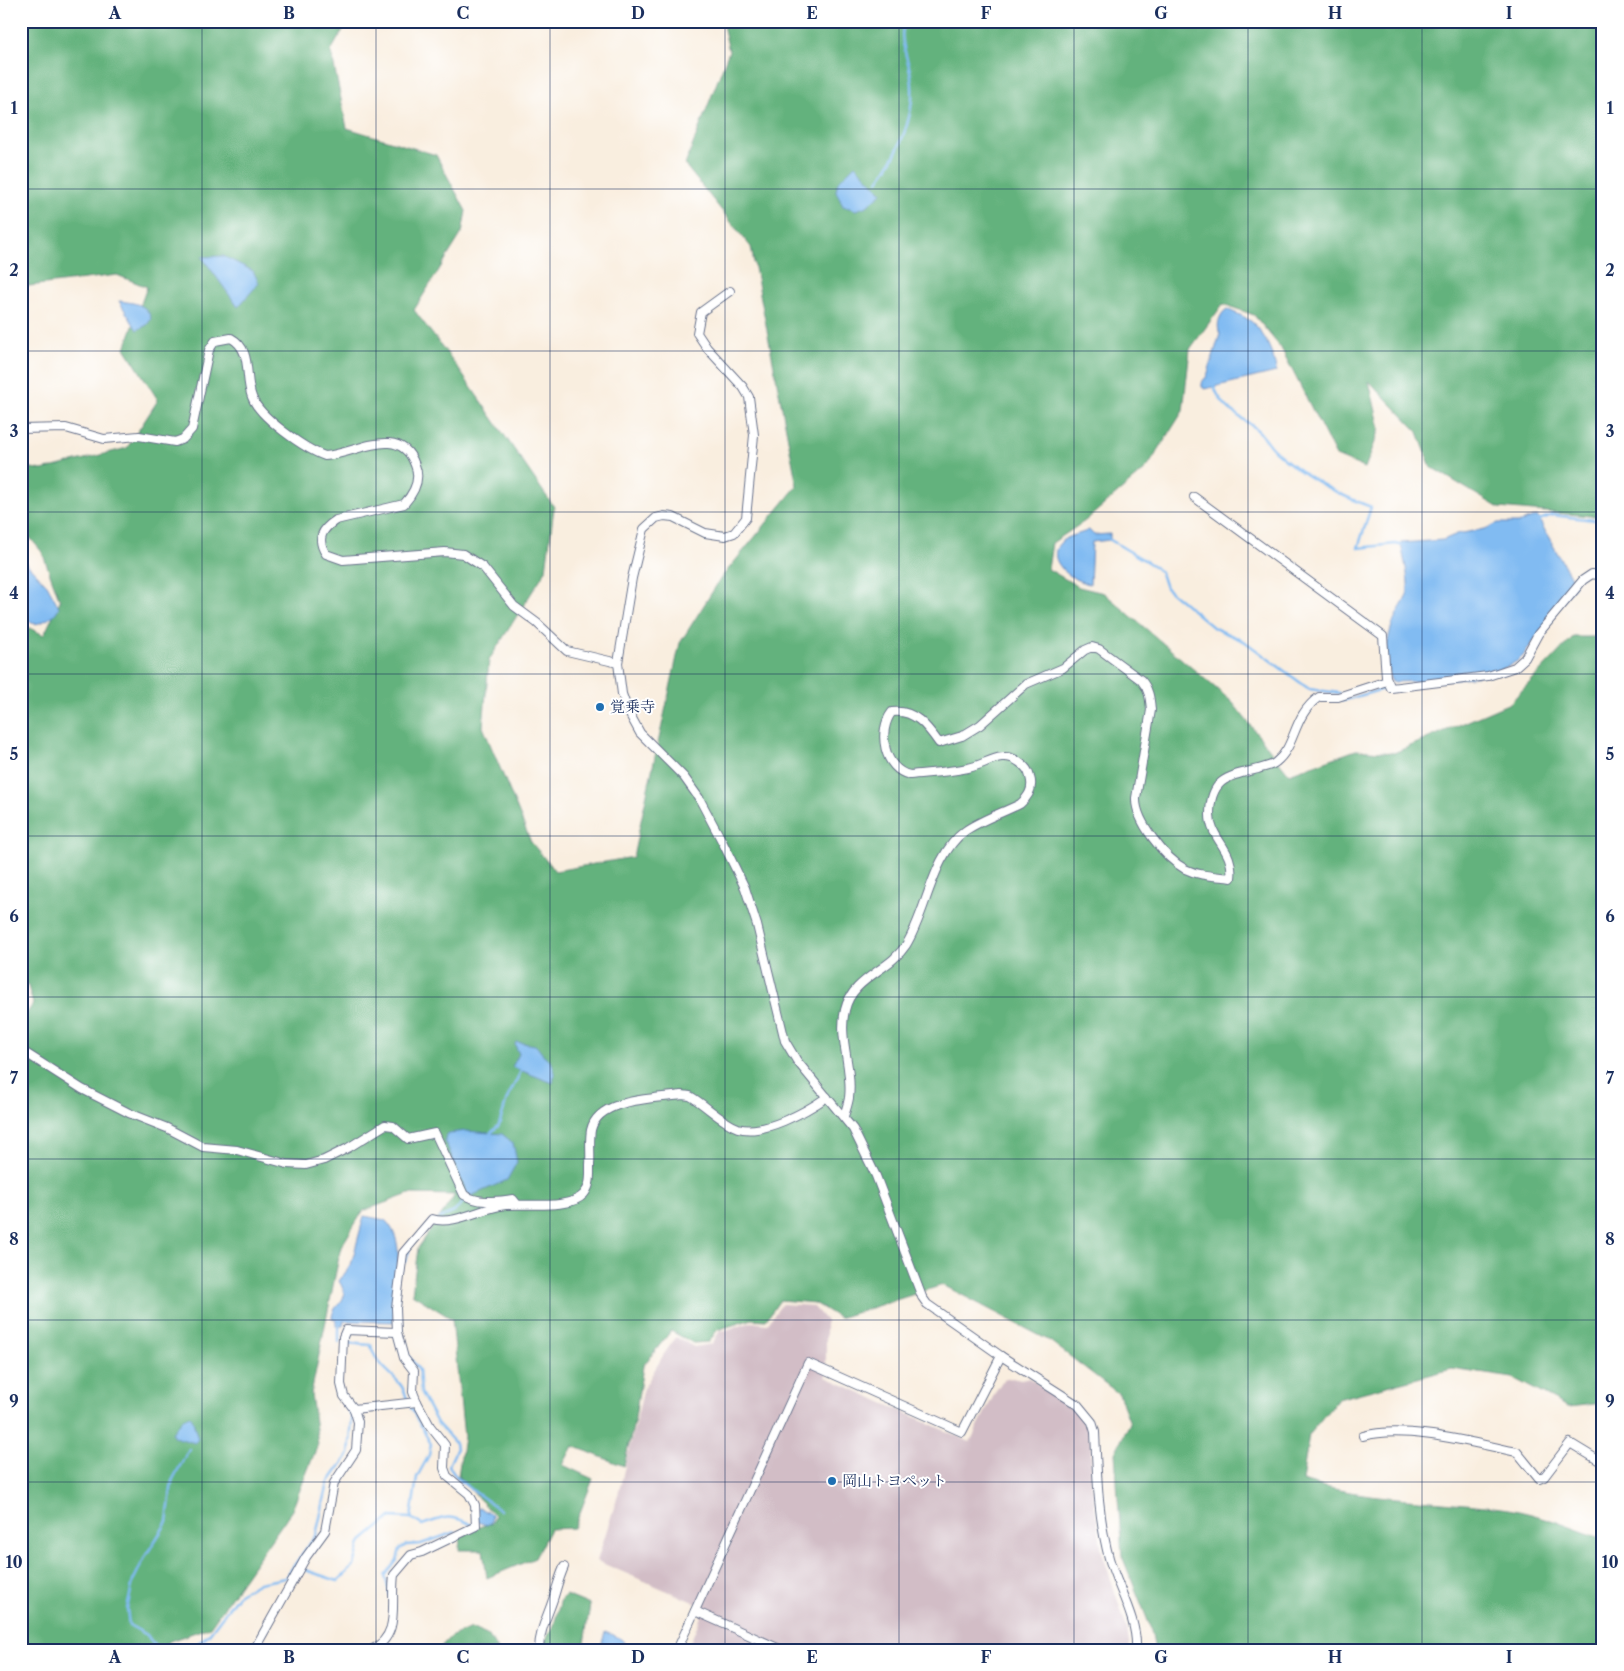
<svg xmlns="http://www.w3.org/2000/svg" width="1624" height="1671" font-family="'Libre Caslon Text','Noto Serif JP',serif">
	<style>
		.industrial { fill: #d2bdc6 }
		.forest { fill: #63b27d; stroke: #3f706e }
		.water { fill: #81bbf2; stroke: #4e75a8 }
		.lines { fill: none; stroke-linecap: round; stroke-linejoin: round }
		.stream { stroke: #81bbf2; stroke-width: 2.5 }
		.street-casing { stroke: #69728b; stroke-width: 10 }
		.street { stroke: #fff; stroke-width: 8 }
		.grid { fill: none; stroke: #1b2f5e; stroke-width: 1; stroke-opacity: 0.55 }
		.poi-dot { fill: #1f6fb2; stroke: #fff; stroke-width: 2 }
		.labels { text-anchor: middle; stroke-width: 4; stroke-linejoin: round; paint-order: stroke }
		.poi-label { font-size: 15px; fill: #1b2f5e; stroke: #fff; text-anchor: start }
		.neatline { fill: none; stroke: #1b2f5e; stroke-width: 2 }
		.grid-label { font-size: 16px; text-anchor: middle; font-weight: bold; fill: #1b2f5e }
	</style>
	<rect width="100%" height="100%" fill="#fff"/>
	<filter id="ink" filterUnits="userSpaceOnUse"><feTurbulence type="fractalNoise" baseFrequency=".02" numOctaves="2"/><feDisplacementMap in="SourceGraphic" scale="10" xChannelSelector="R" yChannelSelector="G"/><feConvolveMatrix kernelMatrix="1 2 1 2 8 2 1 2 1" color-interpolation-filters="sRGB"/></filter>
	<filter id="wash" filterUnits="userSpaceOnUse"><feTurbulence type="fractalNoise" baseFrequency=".0096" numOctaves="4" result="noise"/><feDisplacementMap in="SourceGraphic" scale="20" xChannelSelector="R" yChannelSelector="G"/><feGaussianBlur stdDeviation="1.12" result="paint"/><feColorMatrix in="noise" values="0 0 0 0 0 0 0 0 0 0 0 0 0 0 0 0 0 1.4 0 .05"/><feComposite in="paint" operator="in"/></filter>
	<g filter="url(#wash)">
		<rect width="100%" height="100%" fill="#f9eedf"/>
		<polygon class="industrial" points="782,1304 813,1306 826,1321 826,1377 970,1442 997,1389 1003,1380 1012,1378 1021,1380 1029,1378 1082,1416 1089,1428 1091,1441 1091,1481 1102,1552 1127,1629 1130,1650 687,1650 705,1607 597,1561 618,1495 644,1388 664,1354 676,1337 694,1347 712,1344 719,1332 752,1322 767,1324"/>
		<g class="forest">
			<path d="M21,21H348L331,51L347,128L436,155L466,211L462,233L414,310L453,361L554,507L546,570L489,660L483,727L531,842L555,871L633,857L680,643L721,578L797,486L751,247L685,165L729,51L722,21H1603V517L1499,508L1431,467L1418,432L1369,381L1380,429L1365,468L1336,456L1281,348L1254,315L1223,304L1190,349L1183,411L1147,468L1085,521L1052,543L1048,569L1079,587L1104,593L1232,702L1289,774L1356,750L1394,753L1510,703L1573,637H1603V1403L1568,1407L1513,1378L1452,1369L1338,1399L1309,1434L1302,1481C1368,1501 1440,1499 1508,1509C1540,1514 1572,1528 1603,1539V1650H1155L1150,1626L1122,1556L1115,1453L1130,1423L1119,1394L1050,1341L943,1285L839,1318L815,1303L780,1300L766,1320L752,1319L717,1330L709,1342L693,1343L671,1331L643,1366L635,1418L624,1466L573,1446L563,1465L593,1479L574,1528L550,1529L535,1558L487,1578L483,1550H459L460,1537L476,1528L492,1523L495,1516L458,1476L464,1437L452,1319L412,1294L418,1248L455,1195L409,1194L363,1211L341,1247L311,1394L318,1444L292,1510L210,1627L170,1641L155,1650H21V1022L33,1004L28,986L21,979V624L44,635L60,601L42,552L21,527V466L42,470L127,448L158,400L125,348L147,287L117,275L21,287Z"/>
			<polygon points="566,1595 590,1605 583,1650 540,1650 554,1625 561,1599"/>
			<polygon points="471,1628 489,1636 497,1650 438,1650 450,1637"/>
		</g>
		<g class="water">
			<polygon points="855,165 882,193 867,206 856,210 843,206 836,191 838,182"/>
			<polygon points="223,256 253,271 259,283 238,307 202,257"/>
			<path d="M119,301C133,303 147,303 151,319L147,325L137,330Z"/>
			<path d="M1227,309C1234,313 1242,315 1249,320C1262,327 1276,358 1276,372L1205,389L1202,387V382L1207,376L1220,334C1216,326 1219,314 1227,309Z"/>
			<path d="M1537,516L1575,585L1523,656C1497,682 1428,681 1392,682C1382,664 1387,636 1395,618C1399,608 1407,600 1408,590C1409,575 1403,557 1401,543L1443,540L1457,534L1485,529L1498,523H1518Z"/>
			<path d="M1089,530L1094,535L1110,534V540L1092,542L1090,584C1073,582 1043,560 1061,542C1067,536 1081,534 1089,530Z"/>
			<path d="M21,558L47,585L59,607C56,615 49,619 42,622C15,635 21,571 21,558Z"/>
			<path d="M516,1042L535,1045C539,1048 541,1054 546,1057C556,1065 555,1071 553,1083L512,1067L519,1054L515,1045Z"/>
			<polygon points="466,1131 502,1134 513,1143 517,1162 507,1180 471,1196 467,1193 445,1141 446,1135 449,1133"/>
			<path d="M364,1216L385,1220C411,1245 390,1290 394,1322L344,1321L343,1326H336V1320L332,1319C332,1301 353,1304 339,1281L351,1265Z"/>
			<polygon points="190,1416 192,1418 198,1439 195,1443 174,1437 172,1433 183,1419"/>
			<polygon points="479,1507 492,1515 491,1522 487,1525 477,1522 477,1508"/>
			<polygon points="605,1632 620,1638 624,1642 621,1650 600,1650"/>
		</g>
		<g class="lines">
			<g class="stream">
				<path d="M878,181C899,154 917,112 911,77C909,59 897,39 905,21"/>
				<path d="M1213,382C1219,407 1237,414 1255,428C1264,435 1267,444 1275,451C1303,476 1336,494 1371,507L1358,548L1395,544L1404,546"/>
				<polyline points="1537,521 1552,515 1603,521"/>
				<polyline points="1107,538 1154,566 1161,573 1166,588 1214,628 1244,641 1309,689 1339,693"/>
				<polyline points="1342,701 1383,689"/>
				<polyline points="488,1136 499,1125 507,1099 522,1069"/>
				<polyline points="440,1218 454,1212 467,1198"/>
				<polyline points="405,1262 409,1251"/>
				<polyline points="339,1342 339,1323"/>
				<path d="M345,1343L371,1345C374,1362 389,1371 399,1383C404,1388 406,1396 408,1402"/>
				<path d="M405,1346L407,1354L419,1370L421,1393L437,1423L455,1443L456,1450L449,1465C455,1483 485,1497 500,1510"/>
				<path d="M411,1518L422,1525C445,1517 450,1513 472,1525"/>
				<polyline points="302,1569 338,1581 354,1566 360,1543 391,1517 411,1518 417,1477 429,1455 431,1444 411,1408"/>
				<polyline points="390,1595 385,1576 397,1560 400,1549 406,1545 421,1544 455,1532"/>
				<polyline points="157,1650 147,1635 129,1625 127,1609 133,1581 146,1555 167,1522 172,1481 189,1449"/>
				<polyline points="190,1650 209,1634 239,1594 259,1583 285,1578 316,1535 328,1483 349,1454 352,1418 340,1395 338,1384"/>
			</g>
		</g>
	</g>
	<g filter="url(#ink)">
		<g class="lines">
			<defs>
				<g id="street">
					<path d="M730,291L701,312L697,333L707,348L743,387L749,397L754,435L746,518L734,533L725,536L705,533L673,517L664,516L656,518L644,529L632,578L618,663L622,694L628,711L640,733L684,777L699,798L723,843L745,888L757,925L785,1041L797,1061L853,1129L876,1176L922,1297L927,1304L1001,1356L1078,1405L1092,1422L1095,1432C1097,1474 1098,1517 1109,1558C1117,1587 1138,1619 1136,1650"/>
					<path d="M21,429L66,428L104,439L139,436L175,442L183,439L192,429L209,350L215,341L231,338C253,350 244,376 252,397C259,417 305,449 325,456C353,455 400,422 415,465C421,479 414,493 404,504L336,520C322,529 316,539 326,554L343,560L445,552L463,554L483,567L514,606L537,623L567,651L618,663"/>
					<polyline points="1194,497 1383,636 1386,677 1391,688 1488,676 1515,667 1525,658 1538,634 1583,580 1592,574 1603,576"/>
					<path d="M21,1050L82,1089L129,1113L167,1128L203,1147L237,1150L287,1164L306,1165L324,1160L348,1148L385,1125L393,1126L408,1139L435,1133L464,1195C480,1204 495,1201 513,1199L517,1204"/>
					<path d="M844,1116C846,1110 848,1104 849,1098C853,1069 838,1039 845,1010C852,978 889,971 906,945C927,912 932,855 965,831C981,820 1002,813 1020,804C1028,797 1034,789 1030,777C1029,771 1025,766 1019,762C1001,749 986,765 968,768C949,772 929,773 910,775C884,770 877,731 892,712C914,709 927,726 939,743L962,736L980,725L1026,684L1063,668L1085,650L1092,647L1099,649L1141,680C1149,689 1150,698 1151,710L1136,798C1135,821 1165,858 1185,869C1199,876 1215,876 1231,878C1235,849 1210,840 1210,815C1210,778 1229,776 1258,769C1264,767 1272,766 1276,762C1297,745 1292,716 1319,697H1338L1387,681"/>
					<polyline points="354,1409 417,1402"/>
					<path d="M1363,1436C1405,1424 1474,1443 1517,1452L1539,1479L1544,1477L1570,1443L1603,1463"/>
					<polyline points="695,1611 782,1650"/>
					<polyline points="254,1650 306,1557 325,1531 334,1483 356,1450 358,1422 354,1409 344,1396 341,1384 343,1337 346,1330 397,1332"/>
					<path d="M371,1650C402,1635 390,1603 394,1575L411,1555L422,1552L476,1526L475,1505L469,1494L447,1476L444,1468L445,1445L430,1426L417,1402L413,1392L414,1371L404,1358L397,1332L396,1308L403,1253L432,1219C454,1226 483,1207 506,1205C526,1203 570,1210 584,1194C591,1186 590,1175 590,1165C591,1154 589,1141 591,1130C598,1098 655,1099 682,1095L690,1096C706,1105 721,1122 738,1128C763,1136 807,1111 827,1097"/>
					<path d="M539,1650C539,1629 550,1612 555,1593C558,1583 560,1576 564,1567"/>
					<polyline points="677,1650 808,1363 962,1432 1001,1356"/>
				</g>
			</defs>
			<use href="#street" class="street-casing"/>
			<use href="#street" class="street"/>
		</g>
	</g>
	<path class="grid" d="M202,21V1650M376,21V1650M550,21V1650M725,21V1650M899,21V1650M1074,21V1650M1248,21V1650M1422,21V1650M21,189H1603M21,351H1603M21,512H1603M21,674H1603M21,836H1603M21,997H1603M21,1159H1603M21,1320H1603M21,1482H1603"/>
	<g class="poi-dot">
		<circle cx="600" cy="707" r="5"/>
		<circle cx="832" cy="1481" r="5"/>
	</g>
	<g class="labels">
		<g class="poi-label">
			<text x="610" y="712">覚乗寺</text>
			<text x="842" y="1486">岡山トヨペット</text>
		</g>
	</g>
	<rect width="1624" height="1671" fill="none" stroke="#fff" stroke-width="55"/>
	<rect x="28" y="28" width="1568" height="1616" class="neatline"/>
	<g class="grid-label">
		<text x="115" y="19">A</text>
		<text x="289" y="19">B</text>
		<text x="463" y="19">C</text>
		<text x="638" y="19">D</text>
		<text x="812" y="19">E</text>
		<text x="986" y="19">F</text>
		<text x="1161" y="19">G</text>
		<text x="1335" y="19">H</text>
		<text x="1509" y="19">I</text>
		<text x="14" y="114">1</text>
		<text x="1610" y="114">1</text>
		<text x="14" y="276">2</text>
		<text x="1610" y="276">2</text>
		<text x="14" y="437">3</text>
		<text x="1610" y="437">3</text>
		<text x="14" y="599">4</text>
		<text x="1610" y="599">4</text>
		<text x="14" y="760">5</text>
		<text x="1610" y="760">5</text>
		<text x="14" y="922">6</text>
		<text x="1610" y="922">6</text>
		<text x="14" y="1084">7</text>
		<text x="1610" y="1084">7</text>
		<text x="14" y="1245">8</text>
		<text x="1610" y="1245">8</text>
		<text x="14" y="1407">9</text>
		<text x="1610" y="1407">9</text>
		<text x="14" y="1568">10</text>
		<text x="1610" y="1568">10</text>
		<text x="115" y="1663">A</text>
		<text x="289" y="1663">B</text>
		<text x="463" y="1663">C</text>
		<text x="638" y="1663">D</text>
		<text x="812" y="1663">E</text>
		<text x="986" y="1663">F</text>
		<text x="1161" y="1663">G</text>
		<text x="1335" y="1663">H</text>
		<text x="1509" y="1663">I</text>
	</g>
</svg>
